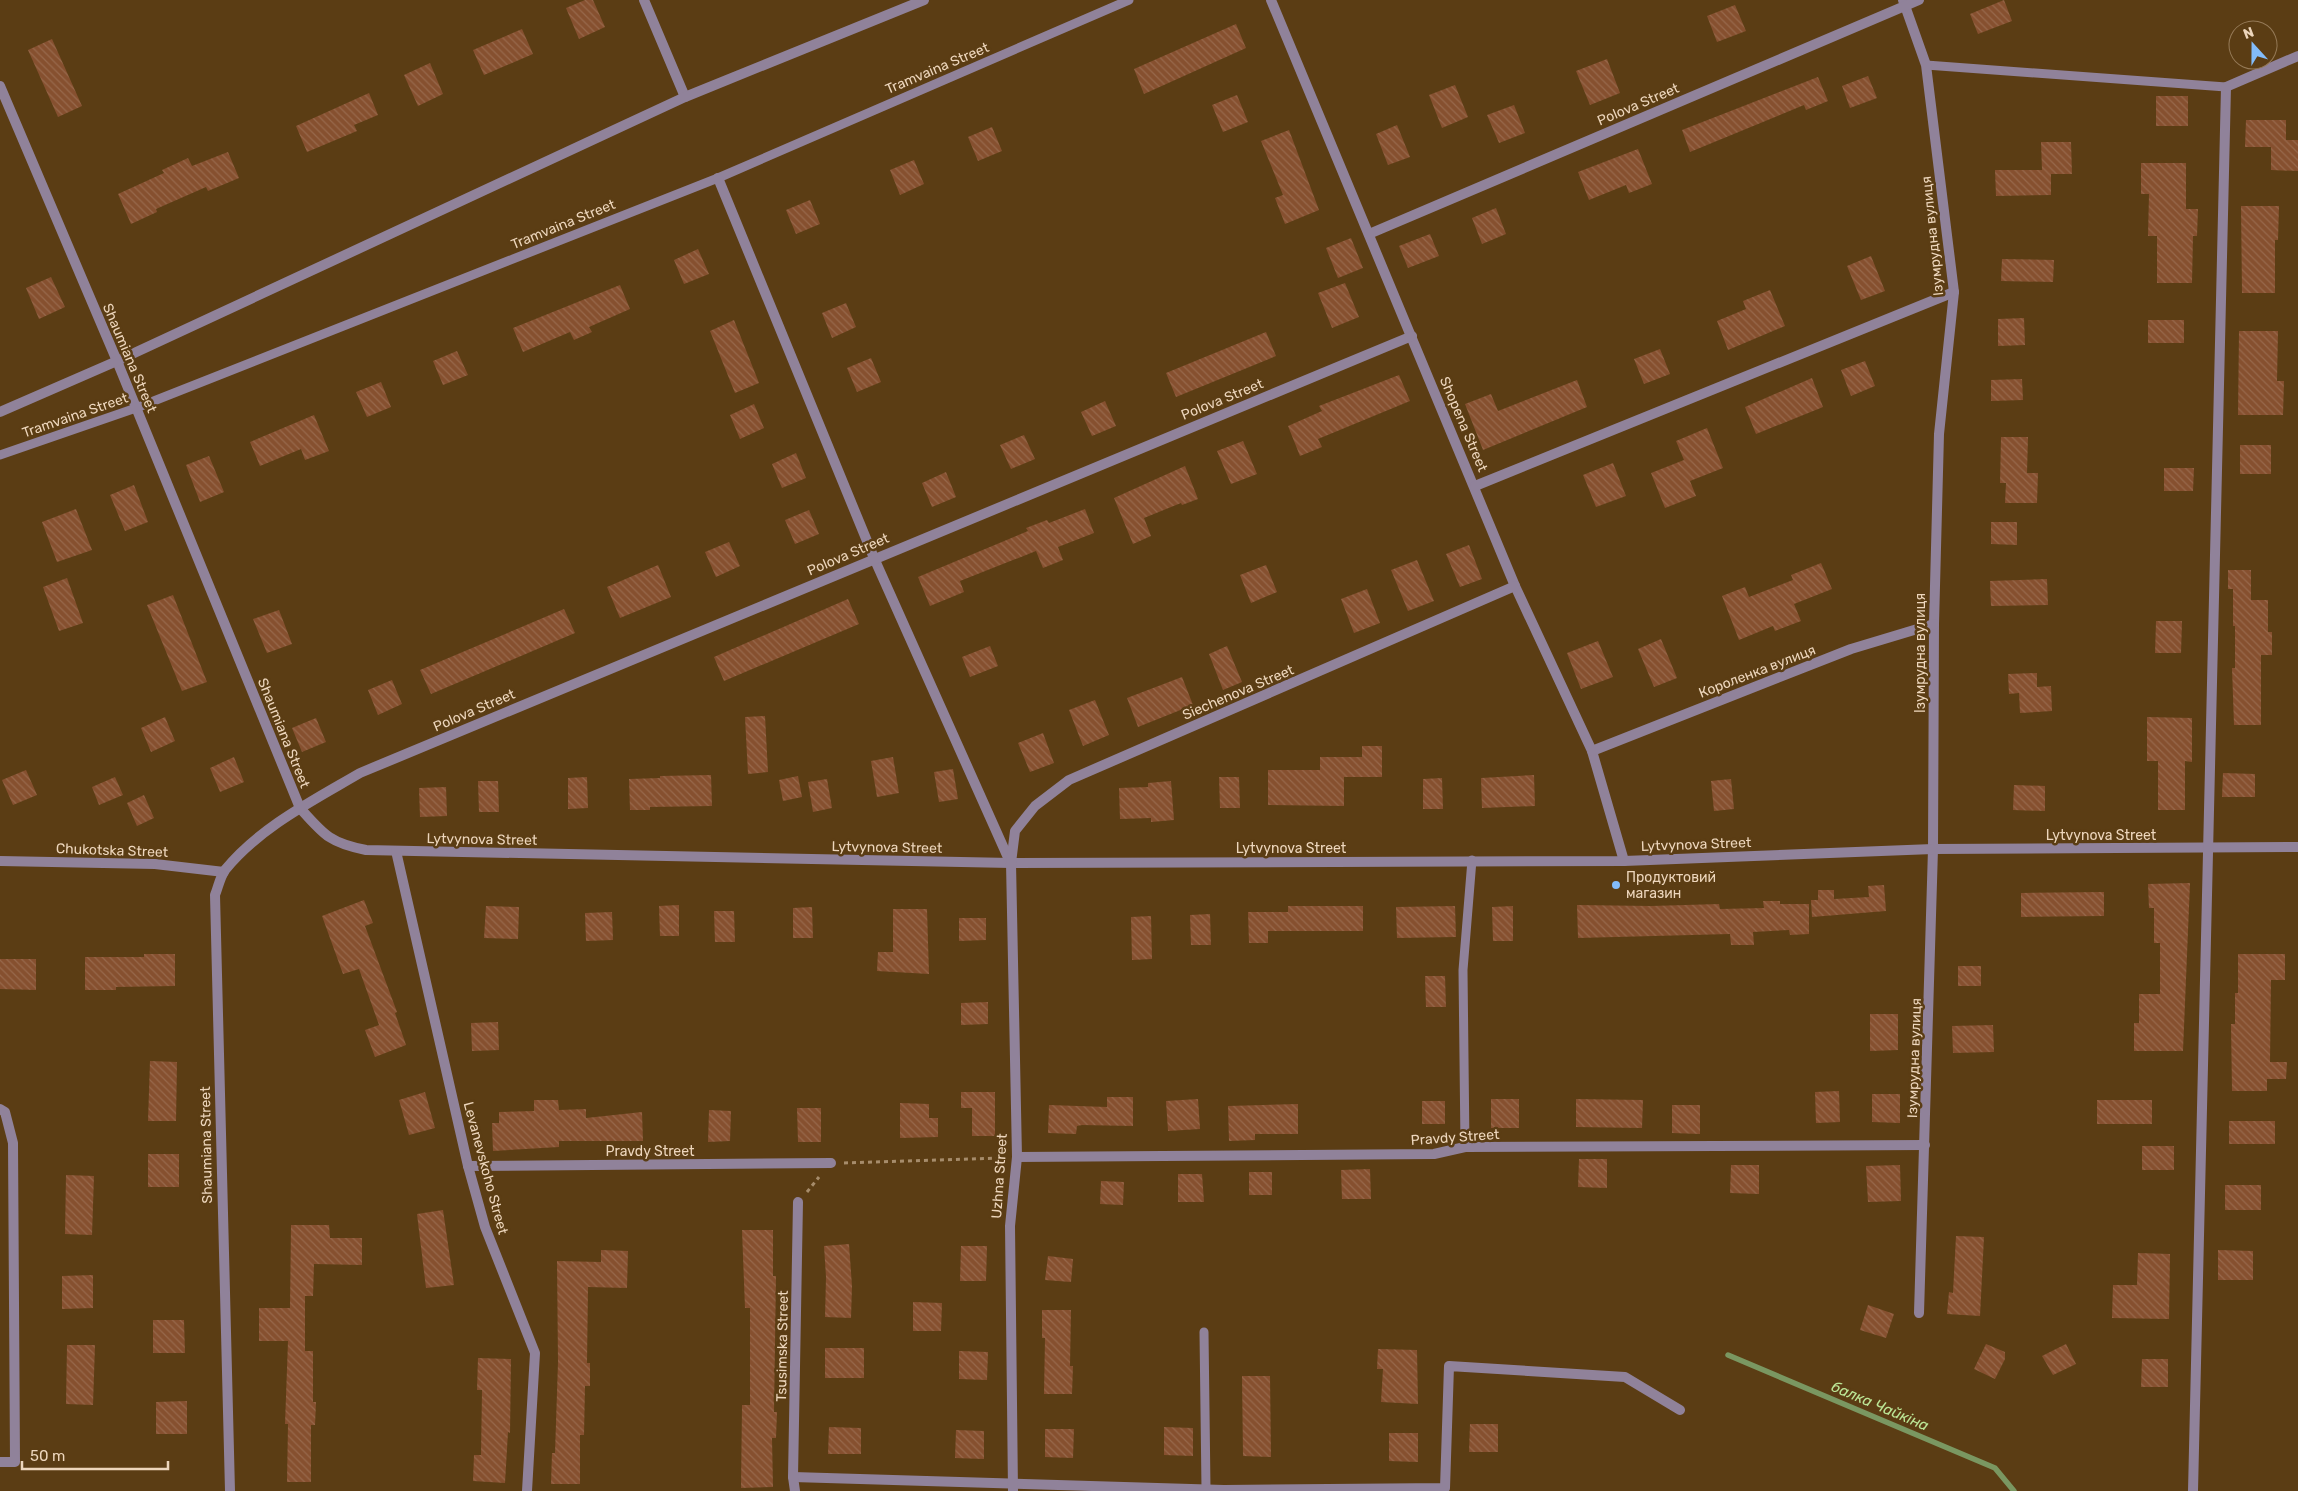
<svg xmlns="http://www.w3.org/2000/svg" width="2298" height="1491" font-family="Rubik,sans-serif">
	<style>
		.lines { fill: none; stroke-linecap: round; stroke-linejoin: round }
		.stream { stroke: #7a9761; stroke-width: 5.5 }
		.building { fill: url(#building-back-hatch) }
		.path { stroke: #a68c6b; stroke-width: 3; stroke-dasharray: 4 4; stroke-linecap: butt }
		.service { stroke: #90829a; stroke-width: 9 }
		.minor { stroke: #90829a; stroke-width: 10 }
		.poi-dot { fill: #82bcfa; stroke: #5b3d14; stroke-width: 2 }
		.labels { text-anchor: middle; stroke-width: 5; stroke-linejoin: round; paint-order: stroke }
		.street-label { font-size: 14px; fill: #edd6bc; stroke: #5b3d14 }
		.poi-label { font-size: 14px; fill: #edd6bc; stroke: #5b3d14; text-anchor: start }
		.water-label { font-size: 15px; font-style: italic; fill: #bce696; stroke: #5b3d14 }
	</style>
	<defs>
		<pattern id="building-back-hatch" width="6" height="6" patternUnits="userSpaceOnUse" patternTransform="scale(1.25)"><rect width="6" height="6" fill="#86502f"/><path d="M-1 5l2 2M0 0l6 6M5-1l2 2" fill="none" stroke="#97684b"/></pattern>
	</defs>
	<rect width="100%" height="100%" fill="#5b3d14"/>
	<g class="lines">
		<polyline class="stream" points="1728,1355 1995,1468 2014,1491"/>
	</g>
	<g class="building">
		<polygon points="585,0 593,0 605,27 579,39 566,8"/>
		<polygon points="2004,0 2012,21 1978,34 1970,14"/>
		<polygon points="1735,5 1746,31 1717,42 1707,16"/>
		<polygon points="1236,24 1246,48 1144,94 1134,69"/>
		<polygon points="522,29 533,54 484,75 473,50"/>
		<polygon points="52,39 82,106 58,117 28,50"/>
		<polygon points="1607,59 1620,93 1590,105 1576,71"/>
		<polygon points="430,63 443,94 418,106 404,75"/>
		<polygon points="1868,76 1877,98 1850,108 1842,86"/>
		<polygon points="1818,77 1828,101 1806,110 1804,105 1690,152 1682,130"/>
		<polygon points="1455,85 1468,117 1442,128 1429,95"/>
		<polygon points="369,93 378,115 354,125 357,131 307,152 296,126"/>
		<polygon points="1237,95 1248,122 1223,132 1212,105"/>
		<rect x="2156" y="96" width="32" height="30"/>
		<polygon points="1514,105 1525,133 1499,143 1487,115"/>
		<polygon points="2246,120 2286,120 2286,140 2298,140 2298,171 2271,170 2271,147 2245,147"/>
		<polygon points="1397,125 1410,157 1388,165 1376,134"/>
		<polygon points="992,127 1002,151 978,161 968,137"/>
		<polygon points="1289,130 1319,210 1285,224 1275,198 1283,195 1261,141"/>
		<polygon points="2041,142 2071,142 2072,174 2051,174 2051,195 1996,196 1995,170 2042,170"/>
		<polygon points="1638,149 1652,184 1629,193 1626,185 1589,200 1578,172"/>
		<polygon points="228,152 239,178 208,191 206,187 156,209 157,212 131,224 118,194 164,173 162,170 188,158 192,166"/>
		<polygon points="914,160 924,184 900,195 890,170"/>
		<polygon points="2141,163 2186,163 2186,209 2198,209 2197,236 2193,236 2192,283 2157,283 2157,236 2148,236 2149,194 2141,194"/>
		<polygon points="810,200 820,224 796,234 786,210"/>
		<polygon points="2241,206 2279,206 2278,240 2275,240 2275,293 2242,293"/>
		<polygon points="1496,208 1506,234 1482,244 1472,218"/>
		<polygon points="1430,234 1439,256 1408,268 1399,246"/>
		<polygon points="1351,238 1363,268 1338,278 1326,248"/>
		<polygon points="698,249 709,274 684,284 674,260"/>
		<polygon points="1871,256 1885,291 1861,300 1847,266"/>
		<polygon points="2002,259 2054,260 2053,282 2001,281"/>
		<polygon points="51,277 65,307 39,319 26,288"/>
		<polygon points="1345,283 1359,317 1332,328 1318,293"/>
		<polygon points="620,285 630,309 589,327 592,332 574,340 570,332 523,352 513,328"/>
		<polygon points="1770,290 1785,326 1728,350 1717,321 1746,309 1743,301"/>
		<polygon points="846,303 856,327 832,338 822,313"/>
		<polygon points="2024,318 2025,345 1998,346 1998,319"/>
		<polygon points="734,320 759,383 735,393 710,331"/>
		<rect x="2148" y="320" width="36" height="23"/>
		<polygon points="2239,331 2278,331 2277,381 2284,381 2283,415 2238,415"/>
		<polygon points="1266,332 1276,356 1176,397 1166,373"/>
		<polygon points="1660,349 1670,374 1644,384 1634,359"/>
		<polygon points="457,351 468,375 443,385 433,361"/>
		<polygon points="871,358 881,382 857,392 847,368"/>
		<polygon points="1865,361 1875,386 1851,396 1841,370"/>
		<polygon points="1399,375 1410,401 1318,439 1322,447 1300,456 1288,426 1322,411 1319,406"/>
		<polygon points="1812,378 1823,407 1756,434 1745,407"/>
		<polygon points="2022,379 2023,400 1991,401 1991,380"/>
		<polygon points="1577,380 1587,407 1483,450 1465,404 1491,394 1498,411"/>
		<polygon points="381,382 391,407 367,417 356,392"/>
		<polygon points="1105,401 1116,426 1092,436 1081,412"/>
		<polygon points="754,404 764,428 740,439 730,415"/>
		<polygon points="314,415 329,451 305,460 301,449 260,466 250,442"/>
		<polygon points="1707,428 1723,468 1690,481 1696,496 1665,508 1651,473 1684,460 1676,441"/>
		<polygon points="1024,435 1035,459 1011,469 1000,445"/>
		<polygon points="2001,437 2028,437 2027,473 2038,473 2037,503 2005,503 2006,483 2000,483"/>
		<polygon points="1243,441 1257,474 1231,484 1217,451"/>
		<rect x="2240" y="445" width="31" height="29"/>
		<polygon points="796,453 806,478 782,488 772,464"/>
		<polygon points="209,456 224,492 200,502 186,465"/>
		<polygon points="1613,463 1626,496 1596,507 1583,475"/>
		<polygon points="1185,466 1198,499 1182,505 1181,503 1144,518 1151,536 1133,544 1114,498"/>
		<polygon points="2164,468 2194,468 2193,491 2164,491"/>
		<polygon points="946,472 956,497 932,507 922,483"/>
		<polygon points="134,485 148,522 125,531 110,495"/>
		<polygon points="76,509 92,550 57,562 42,522"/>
		<polygon points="1085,509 1094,533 1058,547 1063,560 1043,568 1036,551 960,581 964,592 930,606 918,577 1028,531 1026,528 1047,520 1049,523"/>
		<polygon points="809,510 819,534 795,544 785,520"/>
		<polygon points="1991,522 2017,522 2017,545 1991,544"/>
		<polygon points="729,542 740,566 716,577 705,552"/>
		<polygon points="1469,545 1482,579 1460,587 1446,554"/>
		<polygon points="1417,560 1434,601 1408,611 1391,570"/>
		<polygon points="1821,563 1832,589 1794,604 1801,621 1775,631 1773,626 1739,640 1722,596 1745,587 1749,597 1793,580 1791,575"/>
		<polygon points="658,565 671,597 620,618 607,587"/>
		<polygon points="1266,565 1277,592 1251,603 1240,575"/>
		<polygon points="2228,570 2251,570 2251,600 2268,600 2268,632 2272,632 2272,655 2261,655 2261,725 2234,725 2232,668 2235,668 2235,626 2233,626 2233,589 2228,589"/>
		<polygon points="67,578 83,623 59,631 43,587"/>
		<polygon points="2047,579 2048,605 1991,606 1990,581"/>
		<polygon points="1367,589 1380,623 1354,633 1341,599"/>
		<polygon points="173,595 207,682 182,691 147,605"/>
		<polygon points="848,599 859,624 724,681 714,657"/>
		<polygon points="564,609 575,633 431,694 420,670"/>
		<polygon points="279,610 292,644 267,653 253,619"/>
		<polygon points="2156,621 2182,621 2181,653 2155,653"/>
		<polygon points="1661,639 1677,678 1654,687 1638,649"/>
		<polygon points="1598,641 1613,677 1581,689 1567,653"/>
		<polygon points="990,646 998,666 970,677 962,657"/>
		<polygon points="1227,646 1242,682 1223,690 1209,654"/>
		<polygon points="2037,673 2037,687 2051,686 2052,711 2020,713 2019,693 2009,694 2008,674"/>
		<polygon points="1182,677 1193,705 1138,727 1127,698"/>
		<polygon points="392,680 402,704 378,715 368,690"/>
		<polygon points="1095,700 1109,735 1083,746 1069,710"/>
		<polygon points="765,716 768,772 748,774 745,717"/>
		<polygon points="165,717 175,741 151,752 141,728"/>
		<polygon points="2147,717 2192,718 2192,762 2185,761 2185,810 2158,810 2158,761 2147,761"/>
		<polygon points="316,718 326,742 302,752 292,728"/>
		<polygon points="1043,733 1054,763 1030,772 1018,743"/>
		<polygon points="1362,746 1382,746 1382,777 1344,777 1344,806 1268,805 1268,770 1320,770 1320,757 1362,757"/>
		<polygon points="234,757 244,782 220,792 210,768"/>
		<polygon points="893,757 899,793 877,797 871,761"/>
		<polygon points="953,769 958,799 939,802 934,772"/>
		<polygon points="26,770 37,795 13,805 2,780"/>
		<polygon points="2223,773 2255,774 2255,797 2222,797"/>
		<polygon points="711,775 712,806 650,807 650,810 630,810 629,779 660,778 660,776"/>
		<polygon points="1534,775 1535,806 1482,808 1481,778"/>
		<polygon points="798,776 802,797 783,801 779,780"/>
		<polygon points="115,777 123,795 99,805 92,787"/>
		<polygon points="587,777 588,808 568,809 568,778"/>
		<polygon points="1219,777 1239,777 1240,808 1220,808"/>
		<polygon points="1442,778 1443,809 1423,809 1423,779"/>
		<polygon points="827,779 832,808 813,812 808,782"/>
		<polygon points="1731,779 1734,809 1714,811 1711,781"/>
		<polygon points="478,781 498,781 499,812 479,812"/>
		<polygon points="1171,781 1174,820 1151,822 1151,818 1120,819 1119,788 1148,787 1148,783"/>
		<polygon points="2014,785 2045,786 2045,811 2013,810"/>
		<polygon points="446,787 447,816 420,817 419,788"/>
		<polygon points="144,795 154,818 137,826 127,803"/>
		<polygon points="2190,883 2183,1051 2134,1051 2134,1023 2139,1023 2139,994 2160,994 2160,943 2154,943 2154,908 2149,908 2148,884"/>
		<polygon points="1884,885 1886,911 1812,917 1811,900 1818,900 1818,890 1834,890 1834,899 1869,897 1868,886"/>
		<polygon points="2104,892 2104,916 2021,917 2021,893"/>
		<polygon points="364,900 373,923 365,926 397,1012 395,1013 406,1045 375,1057 365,1030 379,1025 359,969 343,974 322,916"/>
		<polygon points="1763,901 1780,901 1780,904 1809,904 1809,934 1790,935 1789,930 1753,932 1754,945 1731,945 1730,934 1578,938 1577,905 1651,906 1719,904 1720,909 1764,908"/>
		<polygon points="679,905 679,936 660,936 659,906"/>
		<polygon points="486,906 519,907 518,939 484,938"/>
		<polygon points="1288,906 1363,906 1363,931 1268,931 1268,943 1249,943 1248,912 1288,912"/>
		<polygon points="1455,906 1456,937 1397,938 1396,907"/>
		<polygon points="1513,906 1513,941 1493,941 1492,907"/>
		<polygon points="812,907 813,938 793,938 793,908"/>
		<polygon points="893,909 927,909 929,974 877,971 878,952 893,952"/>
		<polygon points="714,911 734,911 735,942 715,942"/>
		<polygon points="612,912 613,940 586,941 585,913"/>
		<polygon points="1210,914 1211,945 1191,945 1190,915"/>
		<polygon points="1151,916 1152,959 1132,960 1131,917"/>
		<polygon points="959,918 986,918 986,940 959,941"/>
		<polygon points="144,954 175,954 175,986 116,987 116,990 85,990 85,957 144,957"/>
		<polygon points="2238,954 2285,954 2285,980 2271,980 2270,1062 2287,1062 2286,1079 2267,1079 2267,1091 2232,1091 2231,1024 2235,1024 2235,993 2238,993"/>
		<polygon points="0,959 36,959 36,990 0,989"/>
		<rect x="1958" y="966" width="23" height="20"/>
		<polygon points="1425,976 1445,976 1446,1007 1426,1007"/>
		<polygon points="988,1002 988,1024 961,1025 961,1003"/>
		<polygon points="1870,1014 1898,1014 1898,1050 1870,1051"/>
		<polygon points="498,1022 499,1050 472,1051 471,1023"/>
		<polygon points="1993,1025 1994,1052 1953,1053 1952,1026"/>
		<polygon points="150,1061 177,1062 176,1121 148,1121"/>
		<polygon points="1839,1091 1840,1122 1816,1123 1815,1092"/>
		<polygon points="425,1092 435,1128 409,1135 399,1100"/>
		<polygon points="961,1092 995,1092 995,1136 972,1136 972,1108 961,1108"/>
		<polygon points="1872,1094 1900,1094 1900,1123 1872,1122"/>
		<polygon points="1107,1097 1133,1097 1133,1126 1082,1125 1077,1126 1076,1134 1048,1133 1049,1105 1107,1107"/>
		<polygon points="1198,1099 1200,1129 1168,1131 1166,1101"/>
		<rect x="1491" y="1099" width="28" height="29"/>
		<polygon points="1576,1099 1643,1100 1642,1128 1576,1127"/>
		<polygon points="534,1100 558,1100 559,1110 586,1109 586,1118 642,1112 643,1141 559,1141 559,1147 493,1151 492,1123 499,1123 499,1112 534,1111"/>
		<rect x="2097" y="1100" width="55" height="24"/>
		<rect x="1422" y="1101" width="23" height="23"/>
		<polygon points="900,1103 929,1104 929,1118 938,1118 938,1137 900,1138"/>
		<polygon points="1298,1104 1298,1134 1255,1134 1255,1140 1229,1141 1228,1106"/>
		<polygon points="1672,1105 1700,1105 1700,1134 1672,1133"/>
		<polygon points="797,1108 821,1108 821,1142 798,1142"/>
		<polygon points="709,1110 731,1111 730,1141 708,1142"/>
		<rect x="2229" y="1121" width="46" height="23"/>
		<rect x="2142" y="1146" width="32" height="24"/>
		<rect x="148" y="1154" width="31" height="33"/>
		<polygon points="1579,1159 1607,1159 1607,1188 1578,1187"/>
		<polygon points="1731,1165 1759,1165 1759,1194 1730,1193"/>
		<polygon points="1900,1165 1901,1201 1868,1202 1866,1166"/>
		<polygon points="1370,1169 1371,1199 1342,1199 1341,1170"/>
		<rect x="1249" y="1172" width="23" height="23"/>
		<polygon points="1178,1174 1202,1174 1204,1202 1178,1202"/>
		<polygon points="66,1175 94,1176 92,1235 65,1234"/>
		<polygon points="1101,1181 1124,1182 1123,1205 1100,1204"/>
		<rect x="2225" y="1185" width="36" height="25"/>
		<polygon points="443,1210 454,1285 426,1288 417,1214"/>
		<polygon points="291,1225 329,1225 330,1238 362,1238 362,1265 314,1264 313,1296 305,1296 305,1351 313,1351 313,1402 316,1402 315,1425 311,1425 311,1482 287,1482 288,1424 285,1424 288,1341 259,1341 259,1308 290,1308"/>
		<polygon points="742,1230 773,1230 773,1276 776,1276 774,1412 777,1412 776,1438 772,1438 773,1487 741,1488 742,1405 750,1405 750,1308 745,1308"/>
		<polygon points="1956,1236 1984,1237 1980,1316 1947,1314 1949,1292 1953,1293"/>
		<polygon points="849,1244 852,1286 851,1318 825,1317 826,1277 824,1246"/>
		<polygon points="961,1246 987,1246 986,1281 960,1281"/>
		<polygon points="601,1250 628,1251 627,1288 588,1287 587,1363 590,1363 590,1386 585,1386 584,1435 580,1435 580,1484 551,1484 552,1453 555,1453 558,1362 557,1261 601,1262"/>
		<polygon points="2218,1250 2253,1251 2253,1280 2218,1280"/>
		<polygon points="2138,1253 2170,1254 2169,1319 2112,1318 2113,1285 2137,1285"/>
		<polygon points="1048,1256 1073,1259 1071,1282 1045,1280"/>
		<polygon points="93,1275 93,1308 62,1309 62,1276"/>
		<polygon points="913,1302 942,1303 941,1331 913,1331"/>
		<polygon points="1868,1305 1894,1314 1886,1338 1860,1330"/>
		<polygon points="1042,1310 1071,1310 1070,1366 1073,1366 1072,1394 1044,1394 1045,1338 1042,1338"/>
		<polygon points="153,1320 184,1320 185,1353 153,1353"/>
		<polygon points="1986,1344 2005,1352 2005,1359 1995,1379 1974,1369"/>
		<polygon points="2066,1344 2076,1364 2053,1375 2042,1356"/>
		<polygon points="67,1345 95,1345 93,1405 66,1404"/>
		<rect x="825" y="1348" width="39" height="30"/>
		<polygon points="1378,1349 1417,1350 1418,1404 1381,1402 1383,1369 1377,1369"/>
		<polygon points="959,1351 988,1352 987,1380 959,1379"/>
		<polygon points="478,1358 511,1359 510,1433 508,1432 505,1483 473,1481 474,1455 481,1455 482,1390 477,1390"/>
		<polygon points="2142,1359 2168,1359 2168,1387 2141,1387"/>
		<polygon points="1242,1376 1270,1376 1271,1457 1243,1456"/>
		<polygon points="187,1401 187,1434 156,1434 156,1402"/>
		<polygon points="1470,1424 1498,1424 1498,1452 1469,1452"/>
		<polygon points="829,1427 861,1428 861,1454 828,1454"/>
		<polygon points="1164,1427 1193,1428 1193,1456 1164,1455"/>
		<polygon points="1045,1429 1074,1429 1073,1458 1045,1457"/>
		<polygon points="956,1430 984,1431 984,1459 955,1458"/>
		<polygon points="1389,1433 1418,1433 1418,1462 1389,1461"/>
	</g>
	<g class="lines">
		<g class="path">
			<polyline points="844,1163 1002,1158"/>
			<polyline points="807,1192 819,1177"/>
		</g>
		<g class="service">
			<polyline points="1926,65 2226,87"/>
			<polyline points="0,455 136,408 718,178 1129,0"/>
			<polyline points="1465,1147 1463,970 1472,860"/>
			<polyline points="1204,1332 1206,1489"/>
		</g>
		<g class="minor">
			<polyline points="644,0 685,97"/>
			<polyline points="1271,0 1515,586 1592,751 1624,861"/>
			<polyline points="1903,0 1926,65 1954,292 1939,434 1934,624 1933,849 1919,1313"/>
			<path d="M0,86L117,361L300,808C324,835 330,843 366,850L1011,863L1624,861L1933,849L2298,847"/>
			<polyline points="718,178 874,558 1010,862"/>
			<polyline points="1369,234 1919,0"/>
			<polyline points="0,412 117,361 685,97 924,0"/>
			<polyline points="1475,486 1954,292"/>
			<polyline points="1592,751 1851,649 1934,624"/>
			<polyline points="396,851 468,1166 485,1227 535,1353 527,1491"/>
			<polyline points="0,861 155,864 224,872"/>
			<polyline points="0,1109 5,1112 13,1143 15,1462 0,1462"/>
			<polyline points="1017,1157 1434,1154 1465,1147 1925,1145"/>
			<polyline points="468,1166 831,1163"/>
			<polyline points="793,1477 1224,1490 1445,1488 1449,1366 1625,1377 1680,1410"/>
			<path d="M230,1491L215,895C218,888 220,877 225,870C260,827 314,800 360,773L1412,336"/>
			<polyline points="795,1491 793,1477 798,1202"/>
			<polyline points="1013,1491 1010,1226 1017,1157 1011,863 1015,831 1035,806 1069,780 1515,586"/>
			<polyline points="2193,1491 2226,87 2298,56"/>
		</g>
	</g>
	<circle class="poi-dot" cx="1616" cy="885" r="5"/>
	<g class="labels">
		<g class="street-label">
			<text transform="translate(937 68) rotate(-23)" y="5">Tramvaina Street</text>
			<text transform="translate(1638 104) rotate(-23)" y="5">Polova Street</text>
			<text transform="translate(563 224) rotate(-22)" y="5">Tramvaina Street</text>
			<text transform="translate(1932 236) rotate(-96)" y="5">Ізумрудна вулиця</text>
			<text transform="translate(130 358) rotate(67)" y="5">Shaumiana Street</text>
			<text transform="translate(1222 399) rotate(-22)" y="5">Polova Street</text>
			<text transform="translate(75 415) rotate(-19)" y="5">Tramvaina Street</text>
			<text transform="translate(1464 424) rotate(67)" y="5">Shopena Street</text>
			<text transform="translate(848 554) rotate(-23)" y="5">Polova Street</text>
			<text transform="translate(1920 653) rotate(-90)" y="5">Ізумрудна вулиця</text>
			<text transform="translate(1757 671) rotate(-21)" y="5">Короленка вулиця</text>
			<text transform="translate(1238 692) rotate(-23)" y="5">Siechenova Street</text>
			<text transform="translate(474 710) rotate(-23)" y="5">Polova Street</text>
			<text transform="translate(284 733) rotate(68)" y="5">Shaumiana Street</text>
			<text x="2101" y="840">Lytvynova Street</text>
			<text transform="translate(482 839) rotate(1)" y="5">Lytvynova Street</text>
			<text transform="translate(1696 844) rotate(-2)" y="5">Lytvynova Street</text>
			<text transform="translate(887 847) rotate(1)" y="5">Lytvynova Street</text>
			<text x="1291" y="853">Lytvynova Street</text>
			<text transform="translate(112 850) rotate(2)" y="5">Chukotska Street</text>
			<text transform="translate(1914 1058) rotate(-88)" y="5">Ізумрудна вулиця</text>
			<text transform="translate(1455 1137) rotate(-4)" y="5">Pravdy Street</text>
			<text transform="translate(206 1145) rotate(-91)" y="5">Shaumiana Street</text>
			<text x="650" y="1156">Pravdy Street</text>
			<text transform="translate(486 1168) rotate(75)" y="5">Levanevskoho Street</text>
			<text transform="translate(999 1176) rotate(-86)" y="5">Uzhna Street</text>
			<text transform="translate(782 1346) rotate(-89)" y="5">Tsusimska Street</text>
		</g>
		<g class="poi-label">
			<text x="1626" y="882">Продуктовий<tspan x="1626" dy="16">магазин</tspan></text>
		</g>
		<g class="water-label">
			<text transform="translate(1880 1406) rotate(23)" y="5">балка Чайкіна</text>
		</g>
	</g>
	<g transform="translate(2253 45) rotate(339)"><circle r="24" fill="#5b3d14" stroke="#957a57"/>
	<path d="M0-4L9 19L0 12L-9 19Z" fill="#82bcfa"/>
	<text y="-8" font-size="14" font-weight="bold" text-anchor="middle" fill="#edd6bc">N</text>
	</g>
	<path d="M22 1461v8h146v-8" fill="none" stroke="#edd6bc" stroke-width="2.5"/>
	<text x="30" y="1461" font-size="15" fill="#edd6bc" stroke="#5b3d14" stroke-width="4" paint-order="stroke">50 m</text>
</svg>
